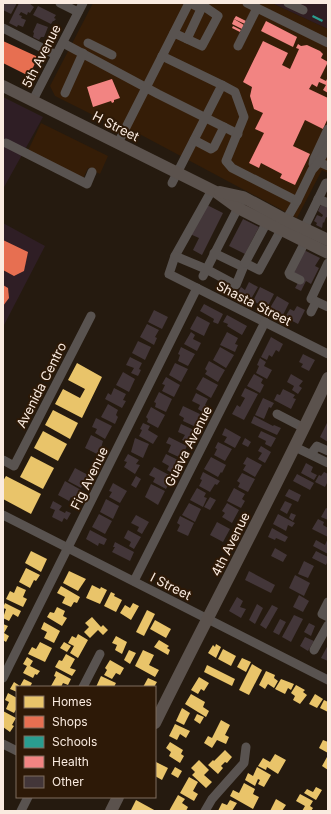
<svg xmlns="http://www.w3.org/2000/svg" width="331" height="814" font-family="Inter,sans-serif">
	<style>
		.commercial { fill: #2f1e25 }
		.built { fill: #351d07 }
		.education { fill: #301e22 }
		.homes { fill: #e9c46a }
		.shops { fill: #e76f51 }
		.schools { fill: #2a9d8f }
		.health { fill: #f28482 }
		.building { fill: #433639 }
		.lines { fill: none; stroke-linecap: round; stroke-linejoin: round }
		.minor { stroke: #595350; stroke-width: 9 }
		.major { stroke: #5b524d; stroke-width: 12 }
		.labels { text-anchor: middle; stroke-width: 4; stroke-linejoin: round; paint-order: stroke }
		.street-label { font-size: 13px; fill: #faebe0; stroke: #2d1907 }
	</style>
	<rect width="100%" height="100%" fill="#251a0f"/>
	<g class="commercial">
		<polygon points="3,97 43,117 3,189"/>
		<polygon points="3,223 45,246 3,327"/>
	</g>
	<g class="built">
		<polygon points="93,3 272,3 328,29 328,173 322,170 297,218 132,130 115,126 55,96 50,86"/>
		<polygon points="41,123 108,156 100,174 88,168 80,185 25,157"/>
	</g>
	<polygon class="education" points="272,3 328,3 328,29"/>
	<g class="homes">
		<polygon points="77,363 102,377 82,418 55,404 63,389 80,398 85,389 68,380"/>
		<polygon points="53,410 78,423 70,439 45,425"/>
		<polygon points="43,431 67,444 58,461 34,448"/>
		<polygon points="31,456 54,468 43,489 20,477"/>
		<polygon points="6,476 41,494 31,514 3,499 3,481"/>
		<polygon points="31,551 47,559 41,572 25,563"/>
		<polygon points="26,568 40,575 36,581 34,580 30,588 19,582"/>
		<polygon points="69,571 86,579 78,591 63,583"/>
		<polygon points="92,585 100,589 101,587 107,590 100,604 86,598"/>
		<polygon points="17,586 26,590 23,597 27,599 23,607 6,599 10,591 14,593"/>
		<polygon points="61,586 80,597 77,603 74,602 71,607 62,603 65,597 57,593"/>
		<polygon points="111,592 115,594 114,596 122,600 116,612 104,606"/>
		<polygon points="5,603 21,611 18,617 13,614 9,621 3,618 6,609 3,608"/>
		<polygon points="133,603 139,606 131,620 120,613 125,605 130,608"/>
		<polygon points="57,607 65,611 63,616 67,618 62,626 47,617 50,612 54,613"/>
		<polygon points="147,610 155,614 144,636 136,632"/>
		<polygon points="92,617 101,627 103,625 108,630 103,635 98,630 90,638 84,632 89,627 85,623"/>
		<polygon points="155,620 171,629 166,638 150,629"/>
		<polygon points="44,622 60,631 54,643 44,638 47,632 41,629"/>
		<polygon points="3,624 8,626 4,633 9,636 6,642 3,640"/>
		<polygon points="78,634 88,640 78,658 70,653 74,646 68,643 72,636 76,638"/>
		<polygon points="116,636 127,642 122,654 115,650 117,645 112,643"/>
		<polygon points="159,640 169,646 167,648 170,650 168,655 154,647"/>
		<polygon points="40,642 52,648 45,662 28,654 32,647 36,649"/>
		<polygon points="64,642 71,646 67,652 60,648"/>
		<polygon points="216,644 221,647 216,658 208,653 213,645 215,647"/>
		<polygon points="223,649 236,656 231,666 218,659"/>
		<polygon points="129,650 136,653 130,664 124,660"/>
		<polygon points="143,650 154,655 149,665 159,670 155,677 135,666"/>
		<polygon points="66,654 75,659 70,668 76,670 72,676 55,667 59,660 62,661"/>
		<polygon points="27,657 33,661 30,666 40,671 37,675 35,674 33,678 23,673 27,666 23,664"/>
		<polygon points="242,658 251,662 246,672 237,667"/>
		<polygon points="110,660 124,668 120,675 116,673 112,679 104,675 107,670 105,668"/>
		<polygon points="252,664 262,670 249,695 239,690"/>
		<polygon points="207,665 235,679 232,686 204,672"/>
		<polygon points="56,671 71,679 68,685 63,683 61,687 51,686 56,677 54,676"/>
		<polygon points="266,671 275,675 274,678 278,681 274,688 268,684 265,689 259,685"/>
		<polygon points="101,676 116,683 114,687 96,687"/>
		<polygon points="199,677 209,683 204,691 201,689 198,694 191,690"/>
		<polygon points="148,678 157,682 154,687 143,687"/>
		<polygon points="24,679 32,683 30,687 17,687 17,692 10,689 14,682 20,686"/>
		<polygon points="281,679 294,684 291,690 288,688 285,694 275,689"/>
		<polygon points="296,685 305,690 303,692 307,695 300,704 293,700 295,696 291,693"/>
		<polygon points="8,693 17,698 17,708 14,713 6,709 9,702 5,700"/>
		<polygon points="191,694 205,702 203,707 209,711 206,717 185,704"/>
		<polygon points="315,694 323,699 317,708 309,704"/>
		<polygon points="324,700 328,702 328,712 320,708"/>
		<polygon points="182,708 190,713 184,725 176,721"/>
		<polygon points="3,711 16,718 12,725 14,726 10,732 3,727"/>
		<polygon points="197,714 204,717 200,724 194,720"/>
		<polygon points="221,720 230,725 225,735 229,737 226,744 217,740 212,748 204,743 208,736 212,738"/>
		<polygon points="175,724 190,731 186,738 180,734 177,740 169,736"/>
		<polygon points="323,740 328,742 328,753 319,748"/>
		<polygon points="170,742 183,750 181,754 184,756 180,763 169,756 171,752 166,748"/>
		<polygon points="225,750 232,757 227,763 225,762 221,766 223,768 218,774 208,765 213,760 214,761"/>
		<polygon points="275,754 286,760 278,774 267,767 266,770 258,766 263,758 270,762"/>
		<polygon points="327,757 328,758 328,770 322,766"/>
		<polygon points="199,760 209,770 204,775 212,782 206,788 192,775 195,772 191,768"/>
		<polygon points="156,762 168,768 162,780 155,776"/>
		<polygon points="175,767 182,771 178,778 171,774"/>
		<polygon points="257,767 271,775 264,787 258,784 260,780 258,779 255,786 245,780 248,773 253,776"/>
		<polygon points="189,777 198,782 193,791 198,794 194,801 180,793"/>
		<polygon points="244,783 255,789 253,794 259,797 253,809 230,796 233,790 239,793"/>
		<polygon points="316,787 322,790 316,800 304,793 307,789 313,792"/>
		<polygon points="300,794 313,801 310,806 313,808 311,811 302,811 305,806 296,801"/>
		<polygon points="178,795 185,799 182,803 188,807 186,811 169,811"/>
		<polygon points="276,799 286,805 282,811 270,811"/>
		<polygon points="136,800 156,811 131,810"/>
		<polygon points="230,800 237,803 232,811 218,811 222,803 227,805"/>
	</g>
	<g class="shops">
		<polygon points="3,41 38,57 29,76 3,63"/>
		<polygon points="3,240 28,252 24,271 14,276 3,270"/>
		<polygon points="3,285 8,288 9,298 3,306"/>
	</g>
	<polygon class="schools" points="313,15 323,20 322,22 312,17"/>
	<g class="health">
		<polygon points="236,16 246,21 245,24 234,19"/>
		<polygon points="234,19 244,25 242,29 232,24"/>
		<polygon points="266,21 297,37 293,47 261,31"/>
		<polygon points="233,26 241,30 240,32 232,28"/>
		<polygon points="263,41 288,53 282,65 290,69 299,49 296,48 298,44 301,46 307,45 320,51 323,54 321,58 328,62 320,78 326,81 328,77 328,93 323,90 326,85 319,82 317,87 312,84 309,89 328,98 328,118 323,129 305,120 293,146 310,154 295,185 280,178 282,174 261,163 259,168 249,163 264,133 255,129 263,113 254,109 250,96 252,87 243,82"/>
		<polygon points="112,79 120,98 114,100 114,102 112,103 111,101 93,107 87,87"/>
	</g>
	<g class="building">
		<polygon points="3,3 17,3 11,14 3,10"/>
		<polygon points="19,3 29,3 34,7 30,13 28,12 27,15 21,12 19,15 22,16 21,18 26,20 23,27 18,25 17,27 9,23"/>
		<polygon points="38,6 56,15 54,18 56,19 54,21 53,21 51,24 33,15"/>
		<polygon points="37,23 48,27 44,37 41,37 39,40 33,37 34,33 33,32"/>
		<polygon points="205,204 223,213 202,255 193,250 199,238 190,234"/>
		<polygon points="321,204 328,207 328,218 326,217 324,223 323,222 322,228 316,225 317,223 314,221 317,215 322,217 323,215 318,211"/>
		<polygon points="243,219 259,227 245,254 229,246"/>
		<polygon points="304,250 320,258 315,266 319,268 311,284 306,281 301,291 295,288 301,278 291,273"/>
		<polygon points="249,282 258,287 251,299 238,292 241,287 245,290"/>
		<polygon points="260,287 274,294 267,308 253,301"/>
		<polygon points="277,296 289,303 283,315 270,308"/>
		<polygon points="204,304 223,314 218,324 213,322 214,319 200,311"/>
		<polygon points="297,306 305,310 298,324 285,317 290,309 294,311"/>
		<polygon points="154,310 168,317 162,329 148,322"/>
		<polygon points="227,315 247,326 242,335 227,326 228,324 223,322"/>
		<polygon points="197,316 210,323 204,336 190,329"/>
		<polygon points="147,324 159,330 155,337 157,338 154,345 140,337"/>
		<polygon points="191,332 195,335 193,339 201,343 197,351 184,344"/>
		<polygon points="227,332 238,338 235,344 238,345 235,352 220,345"/>
		<polygon points="271,337 283,344 279,352 276,350 272,357 269,355 267,360 261,357"/>
		<polygon points="138,341 151,347 145,360 132,353"/>
		<polygon points="181,347 195,354 188,366 178,361 180,355 178,354"/>
		<polygon points="220,347 234,355 226,368 213,360"/>
		<polygon points="303,354 315,360 309,371 301,367 303,364 299,362"/>
		<polygon points="130,357 142,363 139,369 141,370 138,376 131,373 134,368 126,365"/>
		<polygon points="260,358 266,362 264,366 272,370 267,379 256,373 259,366 257,365"/>
		<polygon points="209,361 225,370 218,382 205,374 207,371 205,369"/>
		<polygon points="175,363 188,369 181,382 169,375"/>
		<polygon points="123,372 135,379 129,392 116,385"/>
		<polygon points="254,374 263,379 261,383 264,385 260,393 247,386"/>
		<polygon points="291,374 303,381 299,386 302,388 298,394 292,390 294,386 287,382"/>
		<polygon points="166,377 180,385 174,397 162,391 165,385 162,384"/>
		<polygon points="203,377 218,385 211,398 196,389"/>
		<polygon points="114,388 126,394 123,400 126,401 122,408 105,399 108,393 111,395"/>
		<polygon points="245,388 258,394 244,420 232,414 237,405 240,407 245,398 241,396"/>
		<polygon points="283,389 295,395 293,398 296,399 291,409 274,400 277,394 280,395"/>
		<polygon points="159,392 172,399 166,412 155,407 156,403 154,402"/>
		<polygon points="196,393 208,399 205,405 207,406 204,413 198,409 200,405 192,401"/>
		<polygon points="263,398 274,403 271,408 269,407 264,419 255,415"/>
		<polygon points="108,404 118,410 116,415 118,417 115,424 101,417"/>
		<polygon points="183,406 202,415 196,427 183,421 184,418 179,415"/>
		<polygon points="151,407 165,415 158,428 147,422 148,419 146,417"/>
		<polygon points="254,416 273,426 274,425 281,428 277,435 251,423"/>
		<polygon points="96,418 112,426 105,439 95,433 97,429 92,427"/>
		<polygon points="328,421 328,442 320,437"/>
		<polygon points="143,423 150,426 148,430 158,436 153,444 139,436 142,430 140,429"/>
		<polygon points="181,424 194,430 188,443 182,440 185,435 178,432"/>
		<polygon points="225,428 241,437 235,448 224,442 227,437 222,435"/>
		<polygon points="261,431 276,438 271,447 265,444 266,441 258,437"/>
		<polygon points="91,435 103,441 99,455 85,448"/>
		<polygon points="169,437 187,446 181,458 168,452 171,445 166,443"/>
		<polygon points="135,438 149,444 143,458 131,452"/>
		<polygon points="245,438 251,442 248,447 242,444"/>
		<polygon points="218,442 232,449 225,461 214,455 217,449 215,448"/>
		<polygon points="261,446 271,452 265,463 258,459 262,453 258,451"/>
		<polygon points="128,454 139,460 136,464 140,465 135,474 124,467 127,462 124,461"/>
		<polygon points="166,454 178,460 175,466 177,467 174,474 167,470 169,466 162,462"/>
		<polygon points="211,457 226,465 222,473 221,472 218,477 204,469"/>
		<polygon points="247,457 262,465 255,477 243,470 246,465 243,464"/>
		<polygon points="306,463 313,467 311,472 317,475 314,480 301,473"/>
		<polygon points="154,467 171,476 167,482 169,483 166,489 153,482 155,478 149,475"/>
		<polygon points="75,468 88,475 81,488 68,481"/>
		<polygon points="203,472 220,481 217,485 215,484 210,492 199,486 202,480 200,479"/>
		<polygon points="324,472 328,474 328,481 325,487 315,482 319,475 321,476"/>
		<polygon points="242,473 255,479 248,492 238,487 240,483 237,481"/>
		<polygon points="297,474 314,483 310,490 293,481"/>
		<polygon points="136,476 141,479 136,488 131,485"/>
		<polygon points="65,481 81,490 76,500 71,497 69,501 58,495"/>
		<polygon points="113,483 127,491 120,503 109,497 112,492 109,491"/>
		<polygon points="151,484 165,491 158,505 145,497"/>
		<polygon points="197,488 206,493 204,497 207,498 203,507 190,500"/>
		<polygon points="234,488 245,494 242,499 245,501 241,508 227,501"/>
		<polygon points="289,489 301,495 298,502 285,496"/>
		<polygon points="210,497 216,500 210,510 204,507"/>
		<polygon points="106,499 119,506 113,519 100,512"/>
		<polygon points="53,501 62,506 59,510 65,513 66,511 71,513 67,520 64,518 62,522 52,517 55,510 50,508"/>
		<polygon points="285,501 292,504 287,514 280,510"/>
		<polygon points="189,503 201,509 195,522 182,515"/>
		<polygon points="227,503 239,510 232,523 222,517 225,513 222,511"/>
		<polygon points="326,508 328,509 328,520 321,517"/>
		<polygon points="291,513 296,515 293,521 289,518"/>
		<polygon points="99,514 112,521 105,534 92,527"/>
		<polygon points="278,514 295,523 292,527 288,525 286,531 273,524"/>
		<polygon points="136,515 149,522 142,534 137,531 139,527 131,523"/>
		<polygon points="180,516 194,523 188,536 177,531 180,525 177,523"/>
		<polygon points="318,519 324,522 323,525 328,528 328,537 312,529"/>
		<polygon points="217,522 230,529 223,542 210,535"/>
		<polygon points="272,528 288,537 285,542 276,538 275,540 268,537"/>
		<polygon points="90,530 107,539 104,545 99,543 98,546 86,539"/>
		<polygon points="128,530 141,537 134,549 129,546 131,542 124,538"/>
		<polygon points="328,538 328,554 313,546 316,540 325,545"/>
		<polygon points="115,542 134,552 130,561 112,552 115,547 113,547"/>
		<polygon points="275,548 287,555 283,562 271,556"/>
		<polygon points="316,551 328,557 328,561 326,565 312,558"/>
		<polygon points="304,561 314,566 308,578 298,574"/>
		<polygon points="249,571 275,585 271,593 245,580"/>
		<polygon points="295,575 310,583 304,596 289,588"/>
		<polygon points="299,595 309,601 303,612 293,607"/>
		<polygon points="237,597 243,601 240,607 246,609 241,618 229,611"/>
		<polygon points="257,604 263,608 255,624 249,620"/>
		<polygon points="272,605 278,608 266,629 260,625"/>
		<polygon points="294,615 303,619 291,642 282,637"/>
		<polygon points="280,619 286,622 279,635 273,632"/>
		<polygon points="309,623 315,626 311,636 304,632"/>
		<polygon points="305,637 314,641 308,651 300,646"/>
		<polygon points="328,645 328,661 321,658"/>
	</g>
	<g class="lines">
		<g class="minor">
			<polyline points="60,3 78,12"/>
			<polyline points="288,3 303,10"/>
			<polyline points="257,8 328,43"/>
			<polyline points="3,28 56,55"/>
			<polyline points="174,33 202,46 218,16 205,7 198,7 190,3"/>
			<polyline points="187,39 202,7"/>
			<polyline points="63,43 158,94 238,134"/>
			<polyline points="88,43 112,55"/>
			<polyline points="238,46 257,8 247,3"/>
			<polyline points="162,56 222,85 172,183"/>
			<polyline points="222,85 235,92 244,117 226,161 232,168 297,201 286,220"/>
			<polyline points="65,93 83,53"/>
			<polyline points="33,100 83,3"/>
			<polyline points="194,140 211,149 214,147 224,127"/>
			<polyline points="6,143 87,184 92,172"/>
			<polyline points="118,143 189,3"/>
			<polyline points="319,162 328,166"/>
			<polyline points="313,164 314,159 328,129"/>
			<polyline points="212,190 175,256 169,274 328,354"/>
			<polyline points="318,199 328,203"/>
			<polyline points="297,201 312,170 319,162 328,146"/>
			<polyline points="304,228 326,183 328,183"/>
			<polyline points="214,253 243,267"/>
			<polyline points="175,256 206,269 236,285 245,263 259,270 281,230"/>
			<polyline points="245,263 267,222"/>
			<polyline points="328,263 311,299 328,307"/>
			<polyline points="203,276 241,202"/>
			<polyline points="300,280 290,275 289,273 305,242"/>
			<polyline points="311,312 316,302"/>
			<polyline points="277,414 304,428"/>
			<polyline points="295,447 328,463"/>
			<polyline points="311,454 317,446 328,451"/>
			<polyline points="3,460 14,466 91,316"/>
			<polyline points="3,515 328,680"/>
			<polyline points="134,581 265,322"/>
			<polyline points="328,602 322,614 328,617"/>
			<polyline points="314,650 328,625"/>
			<polyline points="3,678 197,288"/>
			<polyline points="83,687 100,654"/>
			<polyline points="3,744 17,751"/>
			<polyline points="21,811 28,797"/>
			<polyline points="205,811 212,799 244,763 246,747"/>
		</g>
		<g class="major">
			<polyline points="3,86 216,192 238,208 328,253"/>
			<polyline points="220,192 243,197 286,220 328,240"/>
			<path d="M155,723C212,608 273,494 328,378"/>
			<polyline points="111,811 118,797"/>
		</g>
	</g>
	<g class="labels">
		<g class="street-label">
			<text transform="translate(41 56) rotate(-63)" y="5">5th Avenue</text>
			<text transform="translate(116 126) rotate(27)" y="5">H Street</text>
			<text transform="translate(254 303) rotate(27)" y="5">Shasta Street</text>
			<text transform="translate(41 385) rotate(-63)" y="5">Avenida Centro</text>
			<text transform="translate(188 446) rotate(-63)" y="5">Guava Avenue</text>
			<text transform="translate(89 478) rotate(-64)" y="5">Fig Avenue</text>
			<text transform="translate(230 544) rotate(-63)" y="5">4th Avenue</text>
			<text transform="translate(171 586) rotate(27)" y="5">I Street</text>
		</g>
	</g>
	<rect width="331" height="814" fill="none" stroke="#faebe0" stroke-width="8"/>
	<rect x="16" y="686" width="140" height="112" fill="#2d1907" stroke="#7f6d5e"/>
	<rect x="24" y="696" width="20" height="12" fill="#e9c46a" stroke="#7f6d5e"/>
	<text x="52" y="706" font-size="12" fill="#faebe0">Homes</text>
	<rect x="24" y="716" width="20" height="12" fill="#e76f51" stroke="#7f6d5e"/>
	<text x="52" y="726" font-size="12" fill="#faebe0">Shops</text>
	<rect x="24" y="736" width="20" height="12" fill="#2a9d8f" stroke="#7f6d5e"/>
	<text x="52" y="746" font-size="12" fill="#faebe0">Schools</text>
	<rect x="24" y="756" width="20" height="12" fill="#f28482" stroke="#7f6d5e"/>
	<text x="52" y="766" font-size="12" fill="#faebe0">Health</text>
	<rect x="24" y="776" width="20" height="12" fill="#433639" stroke="#7f6d5e"/>
	<text x="52" y="786" font-size="12" fill="#faebe0">Other</text>
</svg>
